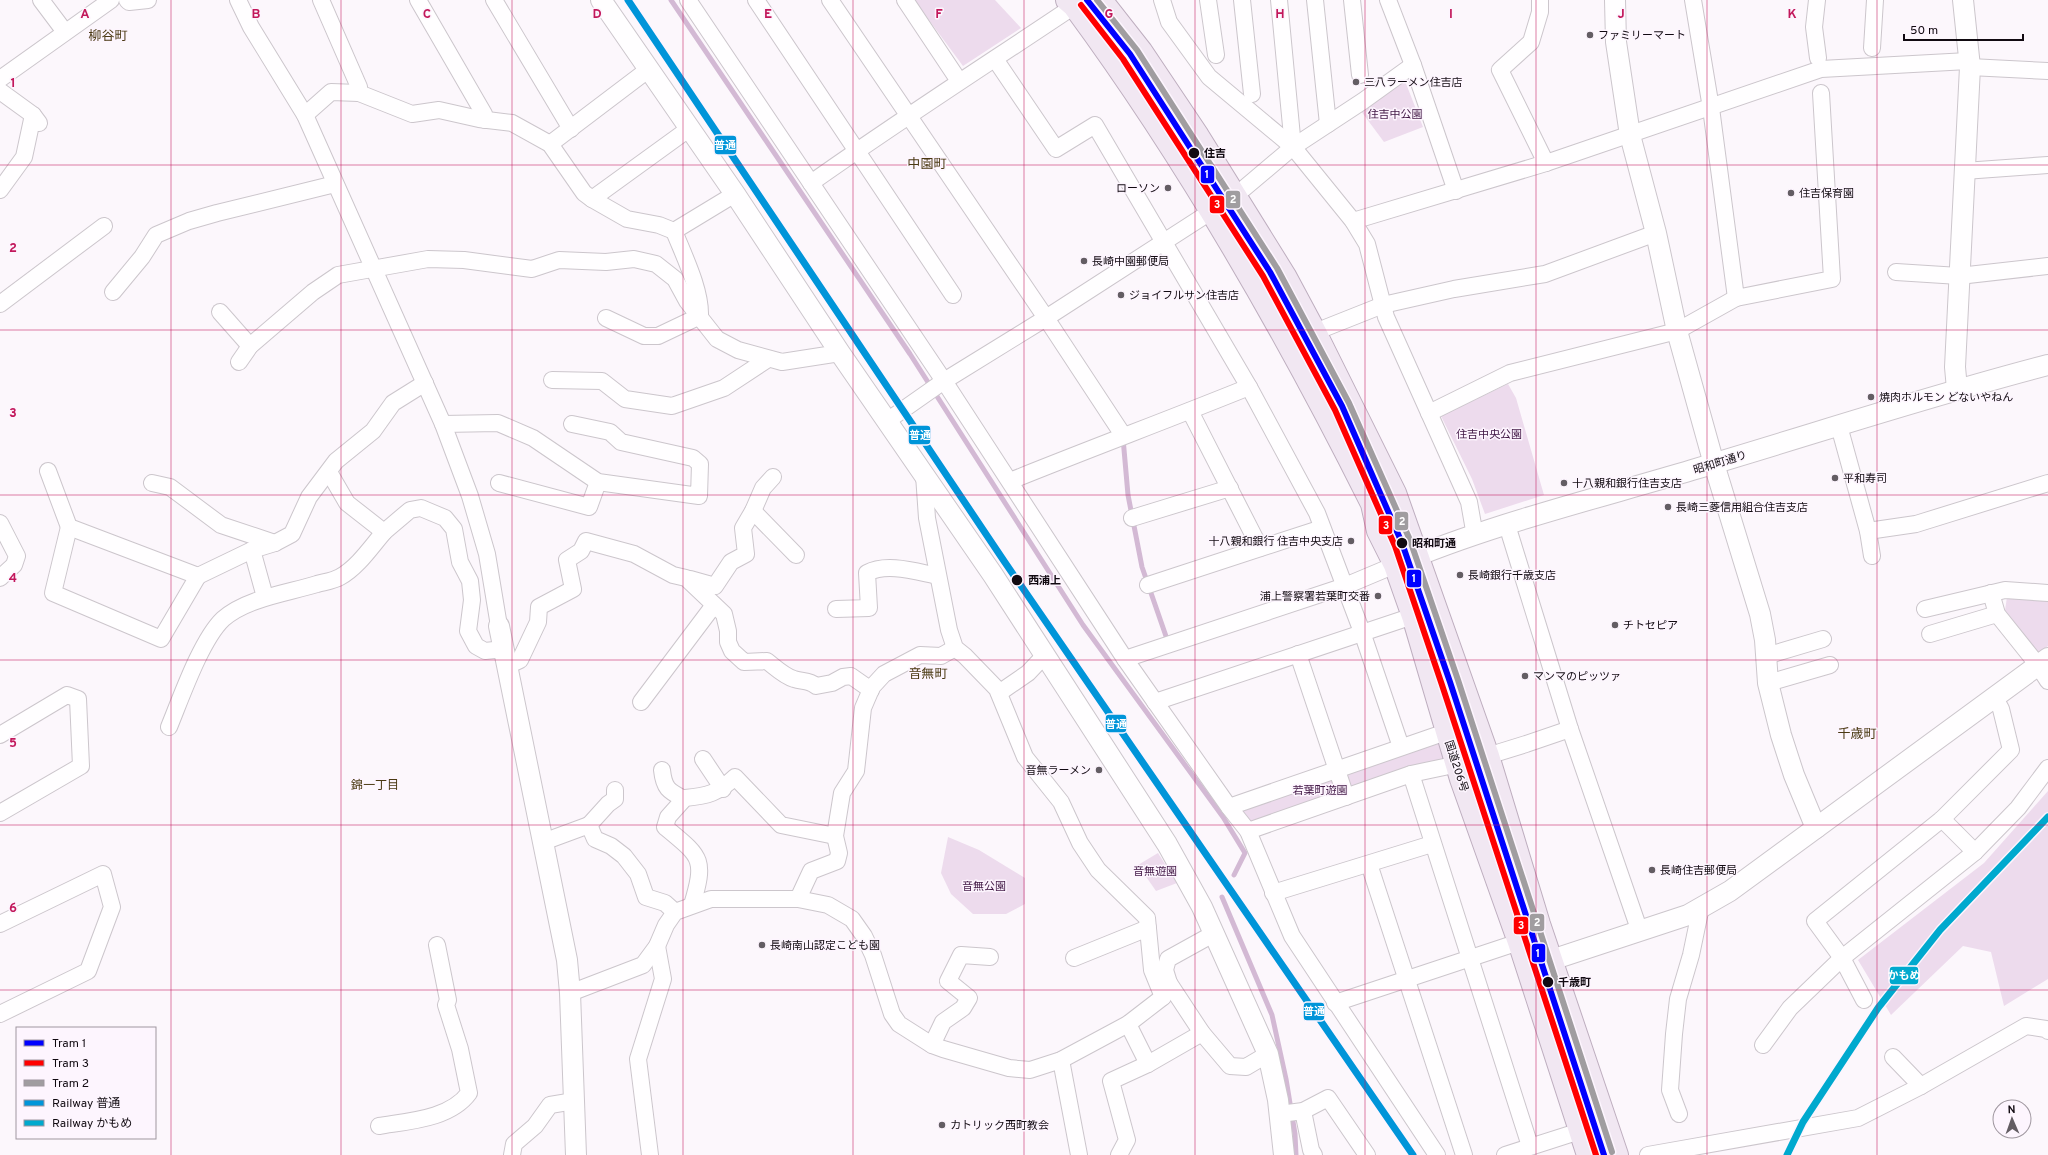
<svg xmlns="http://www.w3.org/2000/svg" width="2048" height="1155" font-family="Overpass,'Noto Sans JP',sans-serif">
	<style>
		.green { fill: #eddbed }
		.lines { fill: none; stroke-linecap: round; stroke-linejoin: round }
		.stream { stroke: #d3b9d4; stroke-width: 5 }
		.minor-casing { stroke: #ccc6cc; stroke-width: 18 }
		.tertiary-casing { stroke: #ccc6cc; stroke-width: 22 }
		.trunk-casing { stroke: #beaebf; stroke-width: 24 }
		.minor { stroke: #fffeff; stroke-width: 16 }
		.tertiary { stroke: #fffeff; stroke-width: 20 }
		.trunk { stroke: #f1e7f2; stroke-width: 22 }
		.rail-1-casing { stroke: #fdf5fe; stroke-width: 10 }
		.rail-2-casing { stroke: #fdf5fe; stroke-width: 10 }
		.rail-1 { stroke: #0095d9; stroke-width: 7 }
		.rail-2 { stroke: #00a9ce; stroke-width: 7 }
		.tram-1-casing { stroke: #fdf5fe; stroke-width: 9 }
		.tram-2-casing { stroke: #fdf5fe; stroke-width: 9 }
		.tram-3-casing { stroke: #fdf5fe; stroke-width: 9 }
		.tram-1 { stroke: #00f; stroke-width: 6 }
		.tram-2 { stroke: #f00; stroke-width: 6 }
		.tram-3 { stroke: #a09da0; stroke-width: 6 }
		.grid { fill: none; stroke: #c2185b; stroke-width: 1; stroke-opacity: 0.55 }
		.poi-dot { fill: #635d63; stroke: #fdf5fe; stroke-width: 1.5 }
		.stop-dot { fill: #110a11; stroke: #fdf5fe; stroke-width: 1.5 }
		.labels { text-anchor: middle; stroke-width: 3; stroke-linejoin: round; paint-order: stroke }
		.poi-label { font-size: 11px; fill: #110a11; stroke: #fdf5fe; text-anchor: start }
		.park-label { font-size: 11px; fill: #3f1543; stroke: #fdf5fe }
		.stop-label { font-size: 11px; font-weight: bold; fill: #110a11; stroke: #fdf5fe; text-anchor: start }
		.street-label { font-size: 11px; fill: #110a11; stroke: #fdf5fe }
		.neighbourhood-label { font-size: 12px; fill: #4a3912; stroke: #fdf5fe }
		.quarter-label { font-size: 13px; fill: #4a3912; stroke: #fdf5fe }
		.grid-label { font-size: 13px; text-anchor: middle; font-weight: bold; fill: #c2185b; stroke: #fdf5fe; stroke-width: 3; stroke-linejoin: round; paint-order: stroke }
		.line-badge { stroke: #fdf5fe; stroke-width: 1.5 }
		.badge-label { font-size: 11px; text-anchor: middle; font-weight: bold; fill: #fff }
	</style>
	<rect width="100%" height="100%" fill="#fcf7fc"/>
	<g class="green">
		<polygon points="914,0 995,0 1021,28 963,66"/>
		<polygon points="1405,81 1423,127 1384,142 1361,111"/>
		<polygon points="1508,384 1516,398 1544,495 1485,514 1472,479 1441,416"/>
		<polygon points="2007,597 2048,600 2048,646 2037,654 2004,617"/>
		<polygon points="1444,737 1452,762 1349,793 1342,771"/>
		<polygon points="1336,773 1342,795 1253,826 1240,808"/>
		<polygon points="2048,791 2048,979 2004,1006 1991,952 1963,946 1891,1015 1858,960 1984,863"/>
		<polygon points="948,837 979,850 1025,878 1025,904 1006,914 973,914 951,894 941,873"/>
		<polygon points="1158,853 1177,883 1156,891 1138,865"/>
	</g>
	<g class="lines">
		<g class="stream">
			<polyline points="671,0 910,354 1083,625 1223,817 1245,853 1234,875"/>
			<polyline points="1123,438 1128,495 1142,567 1168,642"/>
			<polyline points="1222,897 1272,1015 1286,1079 1295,1134 1296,1155"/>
		</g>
		<defs>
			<g id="minor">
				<polyline points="41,0 65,32"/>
				<polyline points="127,0 129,2 148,0"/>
				<polyline points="238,0 251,27 305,115 443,424 470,496 487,554 499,626"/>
				<polyline points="321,0 359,87 359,93"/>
				<polyline points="418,0 484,114 485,120"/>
				<polyline points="494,0 571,129"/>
				<polyline points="688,0 944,381 1125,659 1229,807 1248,831 1292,936 1437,1155"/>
				<polyline points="756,0 953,295"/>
				<polyline points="830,0 1046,318 1123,435"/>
				<polyline points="905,0 959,81"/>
				<polyline points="1162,0 1169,22 1209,77 1293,147 1353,221 1367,244 1386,317 1469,502 1475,536"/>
				<polyline points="1208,0 1216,55"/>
				<polyline points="1242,0 1252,94"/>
				<polyline points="1279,0 1293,147"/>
				<polyline points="1315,0 1328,124"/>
				<polyline points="1352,0 1360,75"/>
				<polyline points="1388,0 1413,65 1456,191"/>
				<polyline points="1540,0 1540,12 1531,42 1500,70 1546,163"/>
				<polyline points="1693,0 1711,108 1736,298 1832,279 1821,93"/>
				<polyline points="1817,0 1814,27 1818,58"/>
				<polyline points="1872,48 1875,0"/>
				<polyline points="995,59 1056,149 1095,125 1249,387 1317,513 1362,632 1401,747"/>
				<polyline points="1970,67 2048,71"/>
				<polyline points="0,79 111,0"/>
				<polyline points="0,91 33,115 39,123"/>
				<path d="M305,115L331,92L359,93L412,114L439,110L479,119L512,123L550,144L584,193L592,199L627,219L659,225L674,231C684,256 701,290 700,316L658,336H644L606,318"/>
				<polyline points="550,144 649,69"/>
				<polyline points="1964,171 2048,165"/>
				<path d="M811,183C897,122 986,65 1074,6"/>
				<polyline points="0,190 24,157 33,115"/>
				<polyline points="592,199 690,128"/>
				<polyline points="1353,221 1546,163 1821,69 1968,61"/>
				<polyline points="674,231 735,194"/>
				<polyline points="1896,272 1959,276 2048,266"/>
				<polyline points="113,292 142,257 156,235 189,221 217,213 335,184"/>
				<polyline points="0,304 104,226"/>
				<polyline points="220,312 250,346"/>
				<polyline points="1315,332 1383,305 1454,289 1545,274 1656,233"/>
				<polyline points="239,362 250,346 313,292 338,275 428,259 464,260 532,269 559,260 606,262 634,259 656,264 675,279 687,301 717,339 738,350 782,362 840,353"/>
				<polyline points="552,380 602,381 625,399 672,406 724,388 768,359"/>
				<polyline points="1190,411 1260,548"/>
				<polyline points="1429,413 1510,373 1677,331 1736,298"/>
				<polyline points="887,421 944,381 1046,318 1235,196 1293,147 1363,101 1413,65"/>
				<polyline points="443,424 498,423 533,438 598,482 699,496 700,464 693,458 621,442 610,432 572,424"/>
				<polyline points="1839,426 1868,531 1872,556"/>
				<polyline points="48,471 69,527 198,576 252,550 275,543 292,534 309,497 336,461 373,431 393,403 425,383"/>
				<polyline points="329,472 347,503 384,532 410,510 421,508 445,518 454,529 460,562 470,581 472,600 468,631 476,646 485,651 504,649"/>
				<polyline points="924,475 927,518 949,630 955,648 965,656 997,689 1025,757 1061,802 1080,843 1098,870 1147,918 1152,970 1163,997"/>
				<path d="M1010,481C1089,449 1170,419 1249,387"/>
				<polyline points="152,483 170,487 221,525 275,543"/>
				<polyline points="499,483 589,507 598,482"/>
				<polyline points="753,511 796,555"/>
				<polyline points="1132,518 1230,488"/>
				<polyline points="0,523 17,556 14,565 0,578"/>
				<polyline points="1507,525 1570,729 1640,932"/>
				<polyline points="69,527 53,593 161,639 198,576"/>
				<polyline points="1868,531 1916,524 2048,483"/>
				<polyline points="252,550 265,597"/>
				<polyline points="690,579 715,586 731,562 746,554 743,528 753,511 763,488 773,477"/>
				<polyline points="1148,585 1322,528"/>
				<polyline points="1991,593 1997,614 2037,664 2048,681"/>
				<path d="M836,609L869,608L867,573C887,562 917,572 938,576"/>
				<polyline points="1925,609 2005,590 2048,593"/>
				<polyline points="1930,634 1997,614"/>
				<polyline points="1298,654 1346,797"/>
				<polyline points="1766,656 1823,639"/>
				<polyline points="1125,659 1345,586 1395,565"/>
				<path d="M507,666L520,660L538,622L539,607L573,589L567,560L581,551L586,541L634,554L673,575L686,578L724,614L728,631V642L732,651L744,662L767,661C776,668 784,676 794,679C803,682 809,680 816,686L832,683L843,677L851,676L871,690"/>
				<polyline points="1768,683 1830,665"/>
				<polyline points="999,693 1028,673 1045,655"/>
				<polyline points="641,702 714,605"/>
				<polyline points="1155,702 1413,616"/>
				<path d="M169,727C181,698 201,640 223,619C247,598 288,593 317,584C324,582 333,581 340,577C358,567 371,547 384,532"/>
				<polyline points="0,735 67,695 78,699 81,766 0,813"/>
				<polyline points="703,759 723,789"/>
				<path d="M662,770C664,789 669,791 684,799"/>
				<polyline points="1411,774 1530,1146"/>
				<polyline points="1229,807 1446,732"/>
				<polyline points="1942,819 1975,852"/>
				<polyline points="589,825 608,804 615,799 615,790"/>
				<polyline points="1248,831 1411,774 1468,762 1526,744 1570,729"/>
				<polyline points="543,842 589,825 595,839 611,846 624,856 638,874 646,897 665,903 675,912"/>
				<polyline points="1369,864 1464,1155"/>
				<polyline points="1273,893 1432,844"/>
				<polyline points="798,899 811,871 837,861 839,853 835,836 842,793 856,771 863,708 872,687 884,674 920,655 941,656 955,648"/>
				<path d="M692,905C706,858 701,857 665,827L668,817L685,798C708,796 718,793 735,777L781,825L835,836"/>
				<polyline points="0,924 103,874 112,907 88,971 0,1014"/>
				<polyline points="1074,958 1148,928"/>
				<polyline points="1169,983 1202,1033 1230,1066 1246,1067 1268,1054"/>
				<polyline points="570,993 643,965 657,946 666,925 675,912 711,899 798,899 828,905 852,919 864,936 873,955 892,1014 899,1024 932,1045 943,1049 1009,1068 1030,1070 1061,1060 1128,1024 1163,997 1169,983 1165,970 1168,959 1215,933"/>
				<polyline points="1864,1000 1842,958 1815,921 1942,819 2011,750 2001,709 1994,696"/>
				<polyline points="1335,1003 1519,942"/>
				<polyline points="1128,1024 1148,1064"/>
				<polyline points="932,1045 943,1022 963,1008 969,998 948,981 961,955 990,957"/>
				<polyline points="1763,1045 1790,1008 1842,958 1975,852 2018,808 2048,768"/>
				<polyline points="1893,1057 1921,1086"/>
				<polyline points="1061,1060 1079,1155"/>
				<polyline points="1303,1111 1311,1150 1314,1155"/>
				<polyline points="1280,1114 1303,1111 1328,1098 1367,1155"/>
				<polyline points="1679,1114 1670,1090 1674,1034 1678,999 1691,955 1701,907"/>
				<path d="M379,1126C409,1121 450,1119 469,1093L460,1049L446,1005L448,1000L437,945"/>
				<polyline points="512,1155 514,1144 535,1126 550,1105 574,1101"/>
				<polyline points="650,1155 638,1059 663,979 657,946"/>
				<polyline points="1119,1155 1127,1140 1111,1081 1148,1064 1202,1033"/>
				<polyline points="1505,1155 1580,1131"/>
				<polyline points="1648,1155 1858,1118 1921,1086 2026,1026 2046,1029 2048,1031"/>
			</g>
			<g id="tertiary">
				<polyline points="601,0 735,194 840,353 993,575 1167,844 1202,907 1268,1054 1278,1100 1284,1155"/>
				<polyline points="1615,0 1616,42 1630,135 1656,233 1677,331 1714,464 1760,614 1765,640 1768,683 1781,735 1794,775 1816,828"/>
				<polyline points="1957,389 1955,367 1970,67 1963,0"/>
				<path d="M1395,565C1488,525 1595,499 1692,470C1811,435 1928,396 2048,365"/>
				<polyline points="499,626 567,960 570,993 576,1155"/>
				<polyline points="1527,968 1688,915 1730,891 2048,658"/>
			</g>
			<g id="trunk">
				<path d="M1067,0L1074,6C1189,162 1285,330 1372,504L1378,531L1395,565L1413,616L1461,779L1519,942L1588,1155"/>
				<polyline points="1101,0 1141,51 1198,136 1285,276 1315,332 1395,493 1488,756 1539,924 1617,1155"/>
			</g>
		</defs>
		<use href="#minor" class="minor-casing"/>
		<use href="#tertiary" class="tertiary-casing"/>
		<use href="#trunk" class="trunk-casing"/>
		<use href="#minor" class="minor"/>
		<use href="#tertiary" class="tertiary"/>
		<use href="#trunk" class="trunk"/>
		<defs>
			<polyline id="rail-1" points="628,0 1004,561 1413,1155"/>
			<polyline id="rail-2" points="1787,1155 1803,1122 1878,1008 1940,930 2048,817"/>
		</defs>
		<use href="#rail-1" class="rail-1-casing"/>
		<use href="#rail-2" class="rail-2-casing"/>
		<use href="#rail-1" class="rail-1"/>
		<use href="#rail-2" class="rail-2"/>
		<defs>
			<polyline id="tram-1" points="1087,0 1130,54 1270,272 1342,406 1402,543 1450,682 1604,1155"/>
			<polyline id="tram-2" points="1081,5 1123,59 1263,276 1335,410 1395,546 1442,685 1596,1155"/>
			<polyline id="tram-3" points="1097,0 1137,50 1277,268 1349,403 1410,540 1458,680 1612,1152"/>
		</defs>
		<use href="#tram-1" class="tram-1-casing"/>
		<use href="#tram-2" class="tram-2-casing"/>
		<use href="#tram-3" class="tram-3-casing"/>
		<use href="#tram-1" class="tram-1"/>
		<use href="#tram-2" class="tram-2"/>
		<use href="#tram-3" class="tram-3"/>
	</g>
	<path class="grid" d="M171,0V1155M341,0V1155M512,0V1155M683,0V1155M853,0V1155M1024,0V1155M1195,0V1155M1365,0V1155M1536,0V1155M1707,0V1155M1877,0V1155M0,165H2048M0,330H2048M0,495H2048M0,660H2048M0,825H2048M0,990H2048"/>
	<g class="poi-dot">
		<circle cx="1590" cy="35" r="4"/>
		<circle cx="1356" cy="82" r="4"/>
		<circle cx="1168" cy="188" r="4"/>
		<circle cx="1791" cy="193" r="4"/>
		<circle cx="1084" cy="261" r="4"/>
		<circle cx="1121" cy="295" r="4"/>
		<circle cx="1871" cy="397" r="4"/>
		<circle cx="1835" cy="478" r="4"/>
		<circle cx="1564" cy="483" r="4"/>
		<circle cx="1668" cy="507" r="4"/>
		<circle cx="1351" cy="541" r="4"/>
		<circle cx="1460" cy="575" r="4"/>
		<circle cx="1378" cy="596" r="4"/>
		<circle cx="1615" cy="625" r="4"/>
		<circle cx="1525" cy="676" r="4"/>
		<circle cx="1099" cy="770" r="4"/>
		<circle cx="1652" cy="870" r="4"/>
		<circle cx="762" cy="945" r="4"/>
		<circle cx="942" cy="1125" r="4"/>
	</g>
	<g class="stop-dot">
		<circle cx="1194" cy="153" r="6"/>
		<circle cx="1402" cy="543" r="6"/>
		<circle cx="1017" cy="580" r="6"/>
		<circle cx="1548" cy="982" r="6"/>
	</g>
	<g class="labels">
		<g class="poi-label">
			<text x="1598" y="39">ファミリーマート</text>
			<text x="1364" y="86">三八ラーメン住吉店</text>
			<text x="1160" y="192" text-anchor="end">ローソン</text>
			<text x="1799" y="197">住吉保育園</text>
			<text x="1092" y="265">長崎中園郵便局</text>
			<text x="1129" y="299">ジョイフルサン住吉店</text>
			<text x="1879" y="401">焼肉ホルモン どないやねん</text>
			<text x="1843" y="482">平和寿司</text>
			<text x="1572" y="487">十八親和銀行住吉支店</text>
			<text x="1676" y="511">長崎三菱信用組合住吉支店</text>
			<text x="1343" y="545" text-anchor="end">十八親和銀行 住吉中央支店</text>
			<text x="1468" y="579">長崎銀行千歳支店</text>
			<text x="1370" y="600" text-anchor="end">浦上警察署若葉町交番</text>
			<text x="1623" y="629">チトセピア</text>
			<text x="1533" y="680">マンマのピッツァ</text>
			<text x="1091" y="774" text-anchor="end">音無ラーメン</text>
			<text x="1660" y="874">長崎住吉郵便局</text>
			<text x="770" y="949">長崎南山認定こども園</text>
			<text x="950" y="1129">カトリック西町教会</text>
		</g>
		<g class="park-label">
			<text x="1395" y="118">住吉中公園</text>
			<text x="1489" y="438">住吉中央公園</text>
			<text x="1320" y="794">若葉町遊園</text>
			<text x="1155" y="875">音無遊園</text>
			<text x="984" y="890">音無公園</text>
		</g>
		<g class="stop-label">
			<text x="1204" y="157">住吉</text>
			<text x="1412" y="547">昭和町通</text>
			<text x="1028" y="584">西浦上</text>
			<text x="1558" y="986">千歳町</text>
		</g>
		<g class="street-label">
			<text transform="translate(1720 462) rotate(-17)" y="4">昭和町通り</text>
			<text transform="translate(1457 766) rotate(72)" y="4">国道206号</text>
		</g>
		<g class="neighbourhood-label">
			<text x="375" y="789">錦一丁目</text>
		</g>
		<g class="quarter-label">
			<text x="108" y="40">柳谷町</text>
			<text x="927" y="168">中園町</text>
			<text x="928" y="678">音無町</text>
			<text x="1857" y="738">千歳町</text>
		</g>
	</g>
	<g class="grid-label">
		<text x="85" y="18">A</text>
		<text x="256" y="18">B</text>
		<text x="427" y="18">C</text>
		<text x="597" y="18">D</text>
		<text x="768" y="18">E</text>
		<text x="939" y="18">F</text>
		<text x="1109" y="18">G</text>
		<text x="1280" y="18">H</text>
		<text x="1451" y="18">I</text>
		<text x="1621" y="18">J</text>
		<text x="1792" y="18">K</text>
		<text x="13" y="87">1</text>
		<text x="13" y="252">2</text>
		<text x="13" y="417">3</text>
		<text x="13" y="582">4</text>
		<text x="13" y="747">5</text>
		<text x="13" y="912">6</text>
	</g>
	<g class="line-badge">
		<rect x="714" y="135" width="23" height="20" rx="4" fill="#0095d9"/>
		<rect x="1200" y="165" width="15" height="19" rx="4" fill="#00f"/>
		<rect x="1225" y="190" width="16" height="19" rx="4" fill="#a09da0"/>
		<rect x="1209" y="195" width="16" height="19" rx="4" fill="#f00"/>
		<rect x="908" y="425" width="23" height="20" rx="4" fill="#0095d9"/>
		<rect x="1394" y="511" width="15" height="20" rx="4" fill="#a09da0"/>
		<rect x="1378" y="515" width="15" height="20" rx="4" fill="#f00"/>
		<rect x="1406" y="569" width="16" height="19" rx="4" fill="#00f"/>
		<rect x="1105" y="714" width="22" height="19" rx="4" fill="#0095d9"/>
		<rect x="1529" y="913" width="16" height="19" rx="4" fill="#a09da0"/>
		<rect x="1513" y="916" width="16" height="19" rx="4" fill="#f00"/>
		<rect x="1531" y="943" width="15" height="20" rx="4" fill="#00f"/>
		<rect x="1889" y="966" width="30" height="19" rx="4" fill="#00a9ce"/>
		<rect x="1303" y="1002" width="22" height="19" rx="4" fill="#0095d9"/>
	</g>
	<g class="badge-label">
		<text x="725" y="149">普通</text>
		<text x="1207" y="178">1</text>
		<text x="1233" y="203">2</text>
		<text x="1217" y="208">3</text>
		<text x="920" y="439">普通</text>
		<text x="1402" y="525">2</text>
		<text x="1386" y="529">3</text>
		<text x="1414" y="582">1</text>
		<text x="1116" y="728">普通</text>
		<text x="1537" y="926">2</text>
		<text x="1521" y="929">3</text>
		<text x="1538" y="957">1</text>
		<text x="1904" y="979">かもめ</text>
		<text x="1314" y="1015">普通</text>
	</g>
	<rect x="16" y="1027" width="140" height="112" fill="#fdf5fe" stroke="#9f979f"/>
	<rect x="24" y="1040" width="20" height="6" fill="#0000ff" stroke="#9f979f"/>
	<text x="52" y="1047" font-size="12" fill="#110a11">Tram 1</text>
	<rect x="24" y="1060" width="20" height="6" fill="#ff0000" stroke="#9f979f"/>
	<text x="52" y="1067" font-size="12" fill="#110a11">Tram 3</text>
	<rect x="24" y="1080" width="20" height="6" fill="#a09da0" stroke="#9f979f"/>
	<text x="52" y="1087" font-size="12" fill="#110a11">Tram 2</text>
	<rect x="24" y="1100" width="20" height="6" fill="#0095d9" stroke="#9f979f"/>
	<text x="52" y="1107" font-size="12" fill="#110a11">Railway 普通</text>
	<rect x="24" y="1120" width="20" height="6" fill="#00a9ce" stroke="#9f979f"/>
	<text x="52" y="1127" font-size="12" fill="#110a11">Railway かもめ</text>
	<g transform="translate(2012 1119) rotate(358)"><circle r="19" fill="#fdf5fe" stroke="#9f979f"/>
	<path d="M0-3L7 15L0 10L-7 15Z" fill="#635d63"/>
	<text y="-6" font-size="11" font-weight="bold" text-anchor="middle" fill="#110a11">N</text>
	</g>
	<path d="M1904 34v6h119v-6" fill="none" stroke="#110a11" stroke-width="2"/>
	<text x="1910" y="34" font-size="12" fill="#110a11" stroke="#fdf5fe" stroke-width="3" paint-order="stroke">50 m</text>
</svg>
